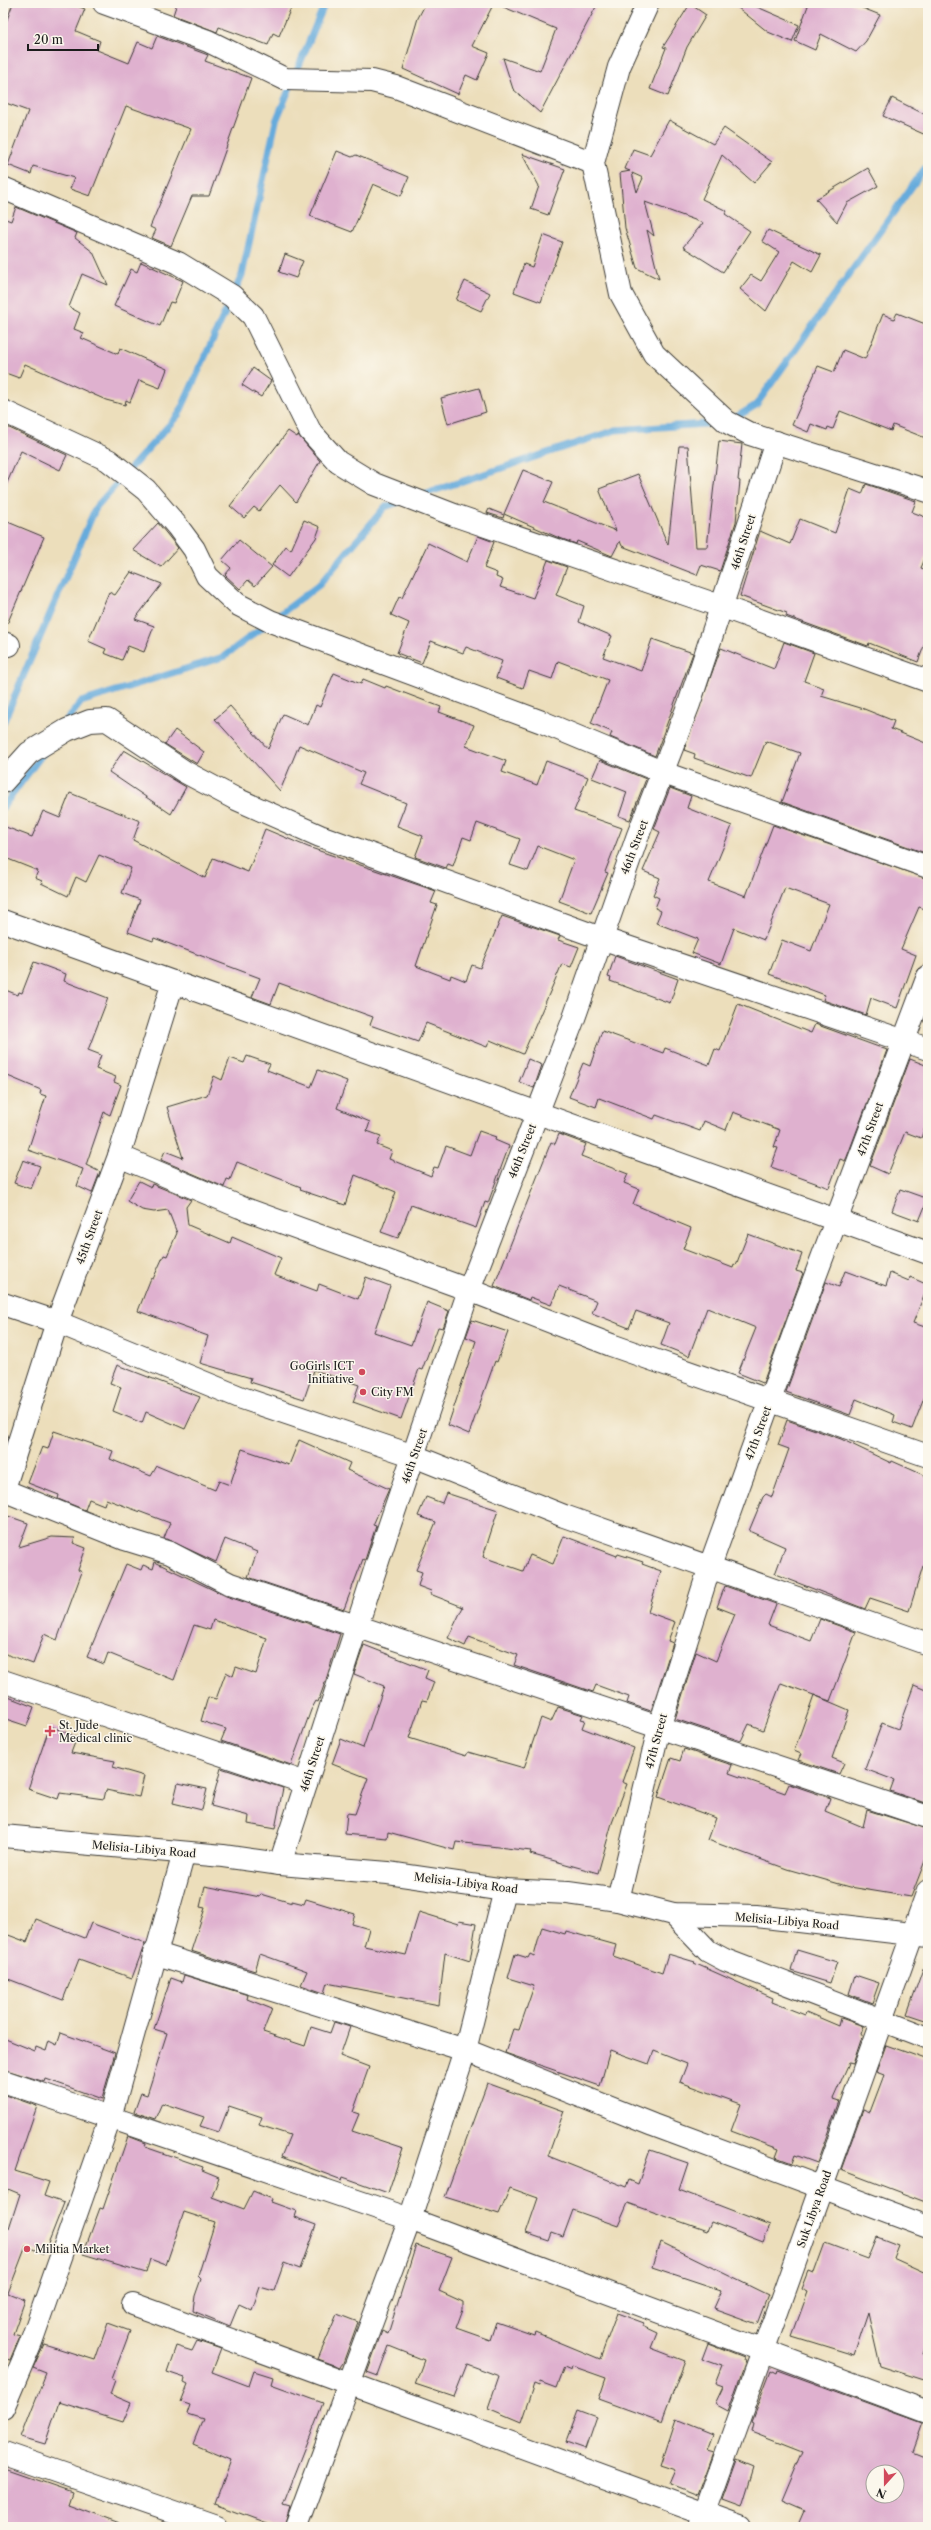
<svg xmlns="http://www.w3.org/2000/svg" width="931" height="2530" font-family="'Libre Caslon Text',serif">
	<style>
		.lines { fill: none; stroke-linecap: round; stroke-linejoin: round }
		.stream { stroke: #66abdc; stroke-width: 7 }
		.building { fill: #dfb1cf; fill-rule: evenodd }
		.street-casing { stroke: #3b3934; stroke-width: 24 }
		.secondary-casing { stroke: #3b3934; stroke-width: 24 }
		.street { stroke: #fff; stroke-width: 22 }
		.secondary { stroke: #fff; stroke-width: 22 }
		.poi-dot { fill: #d1495b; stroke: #fbf7ec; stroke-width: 1.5 }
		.labels { text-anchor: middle; stroke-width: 3; stroke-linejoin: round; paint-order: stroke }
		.street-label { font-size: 11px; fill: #1c1c1c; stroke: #fbf7ec }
		.poi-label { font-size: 11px; fill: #1c1c1c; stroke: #fbf7ec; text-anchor: start }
	</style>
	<rect width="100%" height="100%" fill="#fbf7ec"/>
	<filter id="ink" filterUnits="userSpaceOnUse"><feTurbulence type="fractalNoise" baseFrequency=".025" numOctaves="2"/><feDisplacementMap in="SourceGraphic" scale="8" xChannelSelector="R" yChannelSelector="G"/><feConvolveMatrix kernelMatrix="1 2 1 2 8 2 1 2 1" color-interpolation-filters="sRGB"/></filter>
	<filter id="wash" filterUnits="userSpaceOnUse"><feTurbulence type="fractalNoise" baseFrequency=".012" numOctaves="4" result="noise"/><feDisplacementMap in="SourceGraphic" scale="16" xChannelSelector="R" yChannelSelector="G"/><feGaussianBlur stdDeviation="0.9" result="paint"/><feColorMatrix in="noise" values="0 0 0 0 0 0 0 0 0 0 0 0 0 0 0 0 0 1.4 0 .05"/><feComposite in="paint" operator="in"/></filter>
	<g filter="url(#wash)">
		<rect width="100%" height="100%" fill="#ecdebb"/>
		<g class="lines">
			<g class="stream">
				<polyline points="730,421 756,405 928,164"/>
				<polyline points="418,496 616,430 721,423"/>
				<polyline points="3,723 96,507 179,414 242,275 276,121 325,3"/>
				<polyline points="64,724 81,702 223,657 319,585 385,507 402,501"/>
				<polyline points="3,807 44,752"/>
			</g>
		</g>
		<g id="blocks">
			<g class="building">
				<polygon points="13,3 69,3 85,9 76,31 100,41 97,50 129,63 138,42 152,48 157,36 208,55 205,61 251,78 209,196 192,196 171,246 152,238 156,230 150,227 191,129 126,106 90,196 70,189 74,178 33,166 31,174 8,165 28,111 3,102 3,31"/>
				<polygon points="177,3 278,3 291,8 279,36 273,33 268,45 219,27 217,32 173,15"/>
				<polygon points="426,3 598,3 540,113 513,89 503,58 540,71 556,29 494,3 472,46 489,53 477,80 466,75 458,94 403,69 418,18"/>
				<polygon points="732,3 748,3 799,25 792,42 768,32"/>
				<polygon points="809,3 850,3 880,15 866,41 856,52 821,34 815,50 795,41"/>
				<polygon points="690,4 706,15 687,47 668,96 650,89 666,48 663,47"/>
				<polygon points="892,98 928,116 928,136 883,116"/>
				<path d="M669,120L713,144L724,128L772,162L754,183L722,155L702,199L727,211L725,214L750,231L723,272L683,247L703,223L645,202L654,236L647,230L659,279L637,268L625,228L620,173L630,171L625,169L633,149L650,155ZM632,173L643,178L637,192Z"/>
				<polygon points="337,151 352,157 356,155 409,177 401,196 373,184 352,232 310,216"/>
				<polygon points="522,154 565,169 548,215 531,209 539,186"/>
				<polygon points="868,168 878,186 847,203 837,222 816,199"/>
				<polygon points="16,207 77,233 75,238 93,252 108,285 82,274 69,307 80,313 74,329 84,333 81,338 118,354 120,348 167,369 160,388 139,380 130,402 126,400 125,405 106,400 25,364 19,378 3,372 3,218 11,221"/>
				<polygon points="768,230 821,255 812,272 794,261 766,311 740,289 751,275 761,281 779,252 762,241"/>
				<polygon points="543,235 562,242 541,302 514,292 524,264 532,267"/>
				<polygon points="285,254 303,261 296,278 279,272"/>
				<polygon points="141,262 183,281 174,303 170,302 160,326 114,306 131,269 137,272"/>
				<polygon points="465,281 490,293 481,311 456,300"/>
				<polygon points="897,313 928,325 928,439 893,425 891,431 840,411 833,429 828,427 827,430 811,424 808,432 792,425 818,366 834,372 843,350 865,359 883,314 894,319"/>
				<polygon points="253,368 271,381 261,397 242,385"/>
				<polygon points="479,388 486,412 448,424 441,398"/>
				<polygon points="3,425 67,455 60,470 21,451 3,492"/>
				<polygon points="288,431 297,437 298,435 320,461 296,502 280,485 259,511 254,507 244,518 230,506"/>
				<polygon points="719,441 742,444 738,480 740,481 736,522 720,571 701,565 697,575 622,546 620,541 612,556 577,541 576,544 557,537 504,514 523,470 553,482 544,502 616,531 599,489 638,474 668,545 679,446 688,446 696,547 707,547"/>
				<polygon points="866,484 916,501 912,512 928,518 928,551 921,568 928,571 928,635 918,662 869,643 868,646 786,616 787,613 740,596 760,531 790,544 800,519 835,533 850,489 862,494"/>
				<polygon points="489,509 504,515 503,518 487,513"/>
				<polygon points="3,520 44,537 5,629 3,629"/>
				<polygon points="304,520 320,527 316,538 288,577 272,565 286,546 291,550"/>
				<polygon points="158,523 178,548 161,567 133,550"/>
				<polygon points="478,536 494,542 484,568 497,573 496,577 503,580 500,587 533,598 548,560 567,567 556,595 584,606 579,622 612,636 603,657 641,671 652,639 693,653 655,756 610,737 612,732 591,723 608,680 558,661 552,679 529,671 523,688 496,678 502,661 466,647 463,653 431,641 422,663 397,653 409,623 391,615 399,597 402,598 428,543 467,562"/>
				<polygon points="239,540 272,567 255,586 248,580 240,589 225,575 231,568 222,560"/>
				<polygon points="131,572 162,584 135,619 154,626 144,652 128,646 122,660 104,653 106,649 88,641 109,592 115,595"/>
				<polygon points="784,642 814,653 804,681 824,688 821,696 864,709 894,721 891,729 928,744 928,854 782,802 800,753 766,741 751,778 694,758 695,754 684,750 721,648 774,669"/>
				<polygon points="334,673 361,684 363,679 385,688 386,686 441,707 439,712 474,725 466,746 506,761 502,772 537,785 546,761 588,777 574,811 622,828 605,872 608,873 591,913 559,901 574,860 538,846 528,871 510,865 520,839 477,823 471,840 463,837 453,866 448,864 446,868 415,857 423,836 397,826 406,803 359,784 364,773 299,745 280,791 215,719 230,706 268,749 283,714 308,725 316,705 320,707"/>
				<polygon points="175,730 204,752 197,764 165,744"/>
				<polygon points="124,750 186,787 171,814 109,772"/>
				<polygon points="600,760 646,779 630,820 619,816 627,792 592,778"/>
				<polygon points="670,788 691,796 687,808 732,826 709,882 746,896 773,825 928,879 928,910 919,907 901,949 916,955 897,1008 871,998 866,1015 823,1000 825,995 769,974 782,940 811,951 829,904 785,888 764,940 734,928 721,964 692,953 698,939 656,923 661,911 655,908 659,898 653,895 660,878 643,871 660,832 654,829"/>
				<polygon points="70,793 140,821 133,840 205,878 213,858 248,872 265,829 308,847 436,891 431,903 437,905 416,966 450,979 451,975 466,981 472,965 480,968 502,916 560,936 558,940 579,947 571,967 562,964 523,1054 490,1040 487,1047 426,1023 418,1042 370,1025 373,1017 279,983 271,1004 252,997 260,978 154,938 153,941 128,932 140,900 122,893 131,868 99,855 86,882 76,877 68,896 41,883 42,881 35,878 38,871 3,857 3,826 32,837 43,811 60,818"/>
				<polygon points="615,956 678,979 670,1003 610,981 611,978 608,977"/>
				<polygon points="34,962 66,974 64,981 108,998 88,1050 101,1055 96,1069 116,1077 114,1082 121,1085 110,1115 104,1112 86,1165 100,1172 92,1193 77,1186 83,1169 28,1150 46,1096 40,1094 41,1090 3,1074 3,989 18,995 19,992 22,993"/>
				<polygon points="738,1004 811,1033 815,1024 887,1050 847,1157 845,1161 840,1159 829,1188 771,1167 778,1148 774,1147 780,1130 733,1112 726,1130 704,1121 700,1131 656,1115 654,1119 599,1098 596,1107 569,1097 583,1063 590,1066 602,1031 663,1053 665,1048 709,1065 715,1049 720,1051"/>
				<polygon points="247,1056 270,1064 267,1070 311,1087 318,1070 347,1081 337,1108 370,1122 367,1131 381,1136 377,1145 392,1151 389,1159 431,1176 434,1167 438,1168 446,1146 470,1155 479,1131 496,1137 495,1140 509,1146 488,1203 485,1202 476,1228 411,1205 398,1238 381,1232 396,1192 355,1175 345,1205 300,1190 301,1187 237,1162 230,1180 227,1179 224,1187 161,1160 165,1151 183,1158 167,1107 207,1095 214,1076 222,1080 230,1058 244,1063"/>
				<polygon points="528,1059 542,1065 534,1088 519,1082"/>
				<polygon points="910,1059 928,1066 928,1118 921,1138 905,1132 888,1174 870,1166"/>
				<polygon points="559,1134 586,1144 581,1156 628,1174 624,1183 639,1189 633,1204 691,1228 683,1249 733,1268 734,1264 736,1265 748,1234 802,1254 796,1271 803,1273 763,1383 738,1373 756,1328 707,1308 689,1356 661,1345 669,1323 636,1311 629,1328 592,1313 597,1301 559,1286 551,1305 530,1297 529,1300 494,1286 551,1142 555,1144"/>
				<polygon points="23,1160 40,1166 31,1189 14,1183"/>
				<polygon points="139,1181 151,1187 152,1184 191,1200 186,1207 188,1225 230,1243 232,1237 281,1258 274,1275 317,1291 319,1284 358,1299 366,1277 390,1286 374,1332 411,1345 427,1302 449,1311 443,1328 438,1327 422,1370 419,1369 401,1419 353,1402 359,1385 314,1370 304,1399 250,1382 251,1378 200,1363 208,1336 138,1311 151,1278 153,1279 164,1255 167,1256 177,1233 168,1210 154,1212 142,1210 127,1201"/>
				<polygon points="900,1189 928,1199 919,1221 892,1211"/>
				<polygon points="845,1271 886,1286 890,1273 909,1281 910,1277 928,1285 913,1323 928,1328 928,1388 912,1429 893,1422 895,1415 856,1399 850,1415 786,1392 826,1282 839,1287"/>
				<polygon points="472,1320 508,1332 497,1362 495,1361 469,1434 448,1425 476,1341 466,1337"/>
				<polygon points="117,1365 200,1397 185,1429 146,1412 142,1423 113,1411 121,1387 110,1383"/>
				<polygon points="787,1420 841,1439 891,1463 892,1461 928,1477 928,1567 923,1566 909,1611 870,1598 865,1609 775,1574 785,1547 749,1531 763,1497 766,1494 772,1497 789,1449 778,1445"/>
				<polygon points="54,1431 113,1451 110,1459 151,1476 157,1466 215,1490 219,1481 230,1485 242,1449 289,1465 299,1440 350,1463 347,1470 389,1489 373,1525 376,1526 365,1560 363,1559 344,1609 248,1577 257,1552 225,1539 216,1562 164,1538 170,1523 106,1499 104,1505 89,1499 85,1510 58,1499 59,1495 28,1483 42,1447 48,1449"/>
				<polygon points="446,1493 498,1510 483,1557 523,1571 530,1555 553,1564 564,1536 617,1556 618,1554 643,1562 642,1564 661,1571 648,1612 675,1622 668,1641 673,1643 651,1711 627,1703 629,1697 596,1685 593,1692 514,1665 518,1655 469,1637 465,1646 448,1638 463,1607 430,1594 431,1591 418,1586 422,1572 416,1570 436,1522 418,1516 426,1497 442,1503"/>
				<polygon points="8,1516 28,1523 19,1547 52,1537 75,1538 73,1543 86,1548 78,1570 82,1572 57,1640 44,1634 33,1664 3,1653 3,1532"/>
				<polygon points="155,1562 226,1596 340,1634 326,1680 318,1702 316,1701 311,1710 291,1765 221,1741 226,1729 201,1721 208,1697 216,1699 226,1672 233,1676 236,1667 256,1674 267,1638 213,1620 210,1630 194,1625 174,1680 108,1653 104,1664 87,1657 126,1564 141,1570 143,1565 153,1569"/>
				<polygon points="725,1586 776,1604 768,1625 811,1641 820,1619 856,1632 830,1701 781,1683 763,1730 749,1724 741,1741 675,1719 696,1652 716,1661 735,1614 717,1607"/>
				<polygon points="364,1645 428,1670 425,1678 434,1682 427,1701 422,1700 409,1738 466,1756 468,1752 524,1768 541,1718 551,1722 558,1707 583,1715 581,1719 585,1720 582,1728 634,1748 622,1782 627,1784 612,1823 598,1873 530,1854 531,1851 456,1842 454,1850 388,1832 387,1838 345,1834 347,1813 355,1814 368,1778 332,1764 341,1739 363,1748 384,1686 354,1674"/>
				<polygon points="914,1685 928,1691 928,1804 890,1791 894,1780 865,1769 882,1723 898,1729"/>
				<polygon points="3,1695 34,1707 27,1726 3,1718"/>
				<polygon points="814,1695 849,1710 832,1758 844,1763 839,1774 798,1760 801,1754 794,1751"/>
				<polygon points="50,1726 77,1737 71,1753 115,1761 113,1767 144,1776 139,1797 106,1790 104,1799 60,1793 58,1799 28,1789"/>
				<polygon points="684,1749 732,1765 729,1773 785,1793 789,1784 830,1798 825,1811 863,1827 867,1810 928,1829 928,1853 911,1897 850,1887 787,1869 708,1840 716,1818 658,1797 671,1758 680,1761"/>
				<polygon points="221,1768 283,1788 275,1829 248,1824 249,1816 211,1806"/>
				<polygon points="178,1783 207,1789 202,1810 173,1803"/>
				<polygon points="205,1886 260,1897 261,1894 292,1903 292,1901 304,1904 306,1899 355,1914 352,1924 369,1929 364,1946 406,1955 419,1912 458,1924 459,1921 476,1924 470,1961 445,1953 439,2005 327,1983 324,1993 301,1985 307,1971 260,1954 255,1971 191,1951 205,1908 200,1907"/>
				<polygon points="36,1919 85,1938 91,1923 145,1943 132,1978 79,1959 63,2000 3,1977 3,1933 27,1942"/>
				<polygon points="542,1927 565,1934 566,1931 616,1945 613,1956 662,1973 668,1954 695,1962 694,1963 773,1998 772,2002 805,2015 806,2012 839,2026 841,2018 863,2026 860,2034 862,2037 853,2064 849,2063 833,2099 839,2101 817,2163 795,2155 792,2163 776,2157 779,2149 731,2131 741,2104 680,2082 687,2064 654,2051 649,2064 610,2050 600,2086 505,2053 513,2029 519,2030 534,1986 508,1978 515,1954 528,1958 530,1954 534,1956"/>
				<polygon points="797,1950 837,1962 830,1983 791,1971"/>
				<polygon points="925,1963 928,1963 928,2021 907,2014"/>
				<polygon points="184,1975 248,1995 247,1999 272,2009 263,2032 305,2046 311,2027 330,2033 334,2022 350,2027 340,2056 369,2067 353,2112 359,2114 352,2131 403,2148 388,2193 343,2177 342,2180 281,2157 290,2135 259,2125 262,2117 229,2106 219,2132 200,2126 204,2117 162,2103 155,2119 134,2112 141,2093 147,2095 167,2033 154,2029 171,1978 182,1982"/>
				<polygon points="855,1975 879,1983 872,2003 849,1994"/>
				<polygon points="61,2033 115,2053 102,2099 46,2079 45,2082 3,2069 3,2038 35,2051 36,2047 46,2051 49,2041 57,2045"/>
				<polygon points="886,2045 928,2060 928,2203 841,2170 863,2109 870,2112 884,2075 876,2072"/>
				<polygon points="487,2083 564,2111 548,2156 626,2187 629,2180 638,2184 650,2150 688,2163 679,2190 770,2225 763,2242 711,2222 707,2231 628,2203 618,2226 573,2210 563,2237 552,2233 549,2241 526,2233 538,2198 510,2188 499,2214 445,2197"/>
				<polygon points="3,2094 37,2106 15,2171 49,2182 44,2196 64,2203 44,2254 26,2246 8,2293 25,2300 13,2334 20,2336 10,2360 3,2358 3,2225 9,2228 20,2194 8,2189 6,2196 3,2195"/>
				<polygon points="128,2136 146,2143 145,2147 203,2167 202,2170 219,2177 212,2197 244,2209 253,2191 272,2199 271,2202 296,2211 294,2217 316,2225 300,2269 284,2263 274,2291 260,2287 252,2310 239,2304 230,2326 193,2311 195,2296 201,2279 198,2276 215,2222 184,2212 166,2265 150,2259 146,2273 83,2254 100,2208 103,2209"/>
				<polygon points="877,2237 898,2245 893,2258 928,2274 928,2338 922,2354 928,2356 928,2370 924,2380 880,2366 868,2313 854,2355 792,2336 808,2292 802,2289 809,2271 814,2273 825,2243 868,2259"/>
				<polygon points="660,2242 768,2295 757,2324 713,2308 721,2290 652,2267"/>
				<polygon points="416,2245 452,2257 439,2291 463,2302 463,2309 456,2328 490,2340 496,2322 534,2335 535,2332 600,2359 617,2313 644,2323 642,2326 657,2333 651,2348 685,2361 662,2422 599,2399 606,2378 572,2366 571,2370 564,2367 556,2388 540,2382 539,2386 534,2384 521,2422 488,2408 499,2376 467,2364 454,2397 415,2384 424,2360 389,2346 378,2376 367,2372 382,2331 388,2334"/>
				<polygon points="337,2314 358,2322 343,2363 340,2367 318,2359"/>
				<polygon points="108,2323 130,2331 112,2379 115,2380 110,2394 131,2403 123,2422 59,2402 45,2444 21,2437 46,2373 33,2368 44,2344 95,2360"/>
				<polygon points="197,2341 221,2349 212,2372 249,2386 254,2371 273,2377 271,2384 323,2403 283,2505 290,2507 284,2527 277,2527 215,2504 231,2460 193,2444 203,2419 187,2414 190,2405 181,2402 188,2384 184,2382 185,2378 167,2372 176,2346 192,2351"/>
				<polygon points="708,2343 744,2357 743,2360 746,2361 728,2411 715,2404 723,2387 715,2384 722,2366 702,2359"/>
				<path d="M771,2370L777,2373L778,2370L923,2423L913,2451L928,2457V2527H797L804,2511L781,2501L802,2451L751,2431L753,2423L751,2422ZM873,2472H897V2496H873Z"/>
				<polygon points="578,2410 597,2417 586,2449 566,2442"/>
				<polygon points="676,2419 713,2434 707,2450 714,2452 698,2495 670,2484 676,2470 661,2465"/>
				<polygon points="737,2461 754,2468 742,2507 723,2500"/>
				<polygon points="3,2468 72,2492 68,2504 125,2525 125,2527 3,2527"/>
			</g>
		</g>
	</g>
	<g filter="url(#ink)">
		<use href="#blocks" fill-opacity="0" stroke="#3b3934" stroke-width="1"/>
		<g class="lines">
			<defs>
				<g id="street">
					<polyline points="104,3 208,41 285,79 372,81 396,87 593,163"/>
					<polyline points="648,3 619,67 593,163 621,294 654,354 727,422 750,434 928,491"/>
					<polyline points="3,188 178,263 232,296 253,316 310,431 338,462 374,484 454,515 723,607 928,681"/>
					<polyline points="3,411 108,460 146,490 177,526 194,549 207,576 237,604 270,621 542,722 664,773 928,867"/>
					<polyline points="3,643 9,645"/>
					<polyline points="3,782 29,753 67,730 90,721 107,720 185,772 234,798 320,836 601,938 928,1049"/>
					<polyline points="3,921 928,1253"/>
					<polyline points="119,1156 240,1207 469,1290 611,1345 928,1456"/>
					<polyline points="3,1304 57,1322 242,1398 414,1456 564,1516 928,1644"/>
					<polyline points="3,1490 125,1539 170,1553 230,1584 928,1817"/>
					<polyline points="3,1492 57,1322 119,1156 173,982"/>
					<polyline points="3,1681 306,1783"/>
					<polyline points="280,1864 387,1533 469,1290 574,1018 638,835 689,704 776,442"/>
					<polyline points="618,1900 659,1728 710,1566 801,1314 928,976"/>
					<polyline points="673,1914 708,1951 725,1960 928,2038"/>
					<polyline points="154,1953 465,2050 653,2125 928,2227"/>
					<polyline points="3,2081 410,2219 928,2412"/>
					<polyline points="133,2304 740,2527"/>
					<polyline points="3,2408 31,2342 110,2118 184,1853"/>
					<polyline points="3,2453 217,2527"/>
					<polyline points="296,2527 410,2219 465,2050 505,1890"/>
					<polyline points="700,2527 928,1891"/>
				</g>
				<polyline id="secondary" points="3,1836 223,1856 280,1864 388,1873 505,1890 568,1893 618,1900 673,1914 756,1916 928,1936"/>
			</defs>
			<use href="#street" class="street-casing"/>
			<use href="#secondary" class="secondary-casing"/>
			<use href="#street" class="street"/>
			<use href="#secondary" class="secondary"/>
		</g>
	</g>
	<g class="poi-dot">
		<circle cx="362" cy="1372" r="4"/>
		<circle cx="363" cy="1392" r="4"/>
		<path d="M48 1725h4v4h4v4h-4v4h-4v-4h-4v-4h4z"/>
		<circle cx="27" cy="2249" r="4"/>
	</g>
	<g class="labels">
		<g class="street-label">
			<text transform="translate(743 542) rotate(-72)" y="4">46th Street</text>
			<text transform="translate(634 847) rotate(-69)" y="4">46th Street</text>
			<text transform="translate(870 1129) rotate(-70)" y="4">47th Street</text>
			<text transform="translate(522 1151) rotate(-68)" y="4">46th Street</text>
			<text transform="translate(89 1237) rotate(-70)" y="4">45th Street</text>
			<text transform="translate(758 1433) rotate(-70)" y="4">47th Street</text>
			<text transform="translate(414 1456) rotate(-71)" y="4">46th Street</text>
			<text transform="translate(656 1741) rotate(-75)" y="4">47th Street</text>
			<text transform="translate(312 1764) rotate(-72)" y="4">46th Street</text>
			<text transform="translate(144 1849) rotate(5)" y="4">Melisia-Libiya Road</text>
			<text transform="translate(466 1883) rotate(7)" y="4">Melisia-Libiya Road</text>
			<text transform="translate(787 1921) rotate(5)" y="4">Melisia-Libiya Road</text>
			<text transform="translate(814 2209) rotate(-70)" y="4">Suk Libya Road</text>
		</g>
		<g class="poi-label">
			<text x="354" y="1370" text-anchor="end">GoGirls ICT<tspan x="354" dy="13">Initiative</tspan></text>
			<text x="371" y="1396">City FM</text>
			<text x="59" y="1729">St. Jude<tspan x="59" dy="13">Medical clinic</tspan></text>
			<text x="35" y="2253">Militia Market</text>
		</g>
	</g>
	<rect width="931" height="2530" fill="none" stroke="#fbf7ec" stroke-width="16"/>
	<g transform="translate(885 2484) rotate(201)"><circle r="19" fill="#fbf7ec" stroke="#a29f99"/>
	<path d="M0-3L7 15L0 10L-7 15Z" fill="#d1495b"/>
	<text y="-6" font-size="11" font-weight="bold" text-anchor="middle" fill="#1c1c1c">N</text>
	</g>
	<path d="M28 44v6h70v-6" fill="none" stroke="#1c1c1c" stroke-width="2"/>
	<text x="34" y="44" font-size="12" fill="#1c1c1c" stroke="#fbf7ec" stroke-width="3" paint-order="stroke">20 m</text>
</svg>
